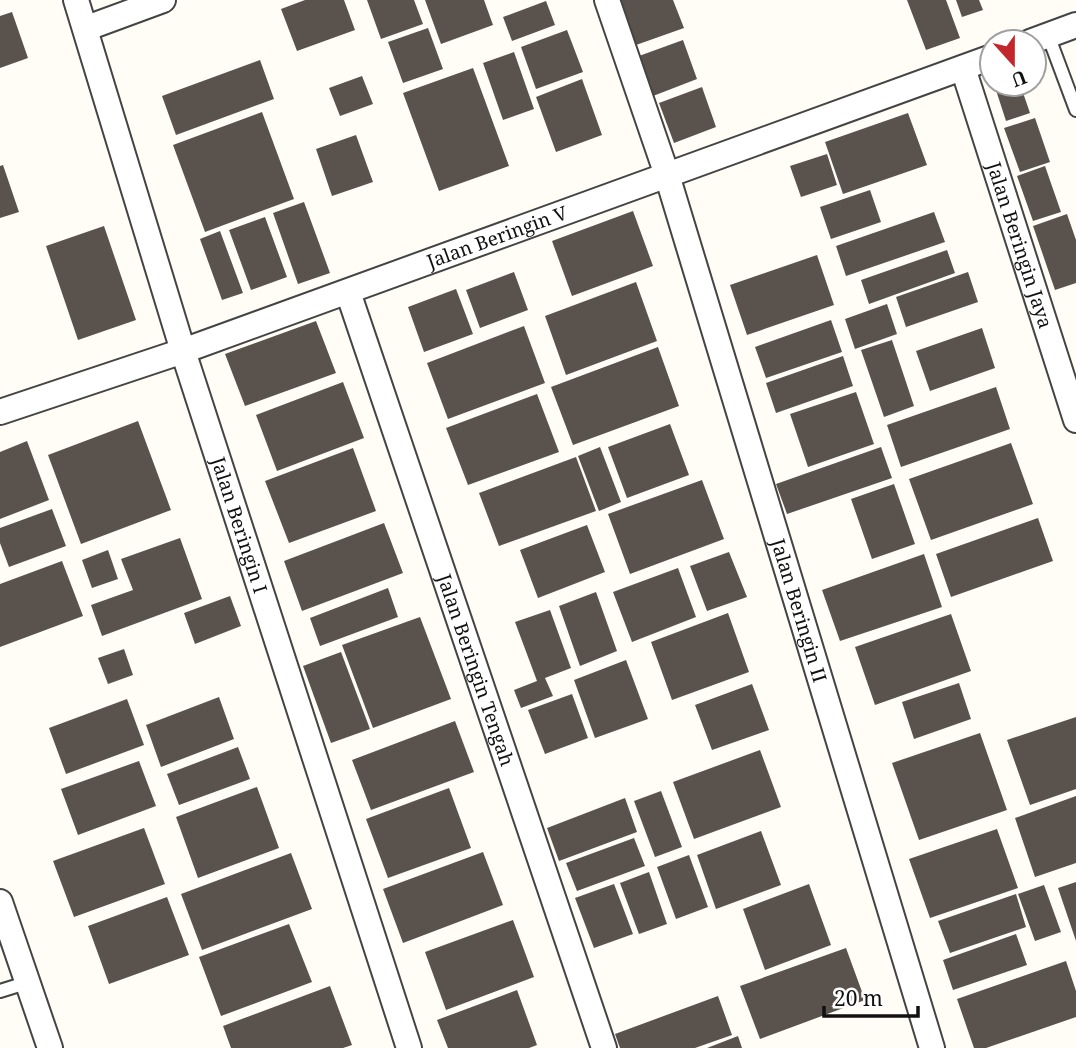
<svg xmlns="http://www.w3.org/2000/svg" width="1076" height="1048" font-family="'Noto Serif',serif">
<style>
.building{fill:#5a524d}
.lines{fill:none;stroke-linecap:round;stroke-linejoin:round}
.service-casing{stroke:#444;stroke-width:16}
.minor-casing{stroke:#444;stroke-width:28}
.service{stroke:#fff;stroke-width:12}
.minor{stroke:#fff;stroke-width:24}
.labels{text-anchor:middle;stroke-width:7;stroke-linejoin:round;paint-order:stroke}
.street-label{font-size:19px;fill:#111;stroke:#fff}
</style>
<rect width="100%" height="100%" fill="#fffdf5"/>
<path class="building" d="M305 0H344L355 30 297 51 281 9Z
M367 0H414L423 24 381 39Z
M425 0H484L493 25 441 44Z
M620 0H673L684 28 636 45Z
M907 0H946L960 38 926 50Z
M956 0H979L983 10 962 17Z
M546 1 555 25 512 41 503 17Z
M12 12 28 58 0 68V16Z
M428 28 443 69 403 83 388 42Z
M567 30 583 72 536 89 521 47Z
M683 40 697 79 653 96 639 56Z
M514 52 534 109 503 120 483 63Z
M260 60 274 99 176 135 162 96Z
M473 68 509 166 439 191 403 93Z
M362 76 373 104 340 116 329 88Z
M582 79 602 135 556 152 536 97Z
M994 84H1020L1030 113 1006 121Z
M702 87 716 127 674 143 659 103Z
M262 112 294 199 205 232 173 145Z
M908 113 927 165 843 194 825 142Z
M1035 118 1050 162 1020 172 1004 128Z
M356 135 373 182 332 196 316 149Z
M827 154 837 185 801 197 790 166Z
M3 165 19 212 0 218V166Z
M1045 166 1061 212 1033 221 1017 176Z
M870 190 881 222 831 239 820 207Z
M304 202 330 273 298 284 273 213Z
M633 211 653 266 572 296 552 241Z
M934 212 945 242 846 276 836 246Z
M1067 214 1076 240V283L1055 290 1033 226Z
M265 217 287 277 251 290 229 230Z
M104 226 136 320 78 340 46 246Z
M220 231 243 293 222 300 200 239Z
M947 250 955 273 869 304 861 280Z
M817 255 834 305 747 335 730 285Z
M514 272 528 310 480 328 466 290Z
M968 272 978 302 906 327 896 297Z
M636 282 657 341 566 375 545 316Z
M456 289 473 334 424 352 408 307Z
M887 304 897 334 855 349 845 319Z
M831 320 842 352 766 378 755 347Z
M316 321 336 373 245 406 225 354Z
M524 326 545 383 448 419 427 363Z
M982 328 995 368 930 391 916 351Z
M892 340 914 406 884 417 861 350Z
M658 347 679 406 573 445 551 387Z
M843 356 853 386 776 413 766 383Z
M343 382 364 438 277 471 256 415Z
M996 387 1010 429 901 467 887 425Z
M856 392 874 444 808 467 790 414Z
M537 394 559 452 468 485 446 428Z
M138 421 171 510 81 544 48 455Z
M670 424 689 475 627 498 608 447Z
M27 441 49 500 0 519V452Z
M1011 443 1033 504 931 540 909 479Z
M600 447 621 502 599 511 578 456Z
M881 447 892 478 787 514 776 484Z
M353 448 376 511 289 543 265 481Z
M576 457 596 511 499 546 479 493Z
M702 480 724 539 630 574 608 514Z
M894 484 915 544 872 559 851 499Z
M52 509 66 546 9 567 0 543V528Z
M1038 518 1053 561 951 597 936 554Z
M384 523 403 573 302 611 284 561Z
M587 525 605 572 538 598 520 550Z
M180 538 202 599 102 636 91 605 133 590 121 559Z
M108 550 118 579 92 588 82 560Z
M729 552 747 597 707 611 690 566Z
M924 554 942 607 840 641 822 590Z
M62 561 83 616 0 647V584Z
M678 568 696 617 632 642 613 592Z
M388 588 398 617 320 646 310 618Z
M596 592 617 651 580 666 559 606Z
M230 596 241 626 195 644 184 613Z
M550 610 571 668 545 678 553 696 521 708 514 690 537 681 515 622Z
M728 613 749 672 672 700 651 642Z
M951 614 971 671 875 705 855 647Z
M420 617 451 699 373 728 342 645Z
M124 649 133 675 108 684 98 658Z
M341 652 370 729 331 743 303 666Z
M626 660 648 719 595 738 574 680Z
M959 683 971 719 914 739 902 702Z
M752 684 769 730 712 750 695 705Z
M572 694 588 738 545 754 528 710Z
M219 697 234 739 161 767 146 725Z
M127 699 144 745 66 774 49 728Z
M1076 717V789L1030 805 1007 740Z
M455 721 474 772 371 810 352 760Z
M980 733 1007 810 919 840 892 763Z
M238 747 250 779 179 805 167 774Z
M760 750 781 807 694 839 673 782Z
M139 761 156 806 78 835 61 789Z
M257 787 279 848 198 878 176 817Z
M449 788 471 848 388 878 366 819Z
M661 791 682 847 655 857 634 801Z
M1076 796V863L1035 877 1015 818Z
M625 798 637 832 559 861 547 828Z
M144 828 165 884 74 917 53 861Z
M997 829 1018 888 930 918 909 859Z
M761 831 781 885 716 909 697 855Z
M634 838 645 866 577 891 566 863Z
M483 852 503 905 403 943 383 889Z
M291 853 312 909 202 950 181 894Z
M689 855 708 907 676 919 657 867Z
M649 872 667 924 639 934 620 883Z
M1076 882V941L1058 888Z
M614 884 633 934 594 948 575 898Z
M809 884 831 945 765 970 743 909Z
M1044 885 1061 932 1035 941 1018 894Z
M1016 894 1026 927 950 953 938 921Z
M167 897 189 955 109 984 88 926Z
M513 920 534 977 446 1010 425 952Z
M289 924 312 982 221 1016 199 957Z
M1016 934 1027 965 953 990 943 960Z
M846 948 865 1000 760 1039 740 986Z
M1066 961 1076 991V1017L986 1048H974L957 999Z
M330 986 352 1045 343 1048H231L223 1026Z
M517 990 537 1045 529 1048H448L437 1020Z
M718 996 732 1035 695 1048H620L615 1034Z
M738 1036 742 1048H707Z"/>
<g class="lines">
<g class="service-casing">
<path id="service" d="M1048 35 1076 110
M0 991 29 982"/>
</g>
<g class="minor-casing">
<g id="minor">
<path id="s1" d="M76 0 183 351 409 1048"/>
<path id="s2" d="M607 0 667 175 932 1048"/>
<path d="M87 28 163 0"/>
<path d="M1030 42 1076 25"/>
<path id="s3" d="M963 68 1076 420"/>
<path id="s4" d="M348 292 604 1048"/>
<path id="s5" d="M0 412 183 351 992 57"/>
<path d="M0 902 50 1048"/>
</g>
</g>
<use href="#service" class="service"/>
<use href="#minor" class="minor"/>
</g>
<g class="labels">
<g class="street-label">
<text dy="7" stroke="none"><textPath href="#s5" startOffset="527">Jalan Beringin V</textPath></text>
<text dy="7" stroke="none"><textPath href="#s3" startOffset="186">Jalan Beringin Jaya</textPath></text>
<text dy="7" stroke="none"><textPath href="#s1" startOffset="550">Jalan Beringin I</textPath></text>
<text dy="7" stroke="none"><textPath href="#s2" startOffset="640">Jalan Beringin II</textPath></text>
<text dy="7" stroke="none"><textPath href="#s4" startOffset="399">Jalan Beringin Tengah</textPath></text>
</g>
</g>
<g transform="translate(1013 63) rotate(159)"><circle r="33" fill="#ffffff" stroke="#a0a0a0" stroke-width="2"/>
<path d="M0-5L12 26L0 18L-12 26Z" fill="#c4262e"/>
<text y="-10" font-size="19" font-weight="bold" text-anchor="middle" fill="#111111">U</text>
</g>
<path d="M824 1006v10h94v-10" fill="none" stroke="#111111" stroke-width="3.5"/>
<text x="834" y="1006" font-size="21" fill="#111111" stroke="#ffffff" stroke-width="5" paint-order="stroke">20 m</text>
</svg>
